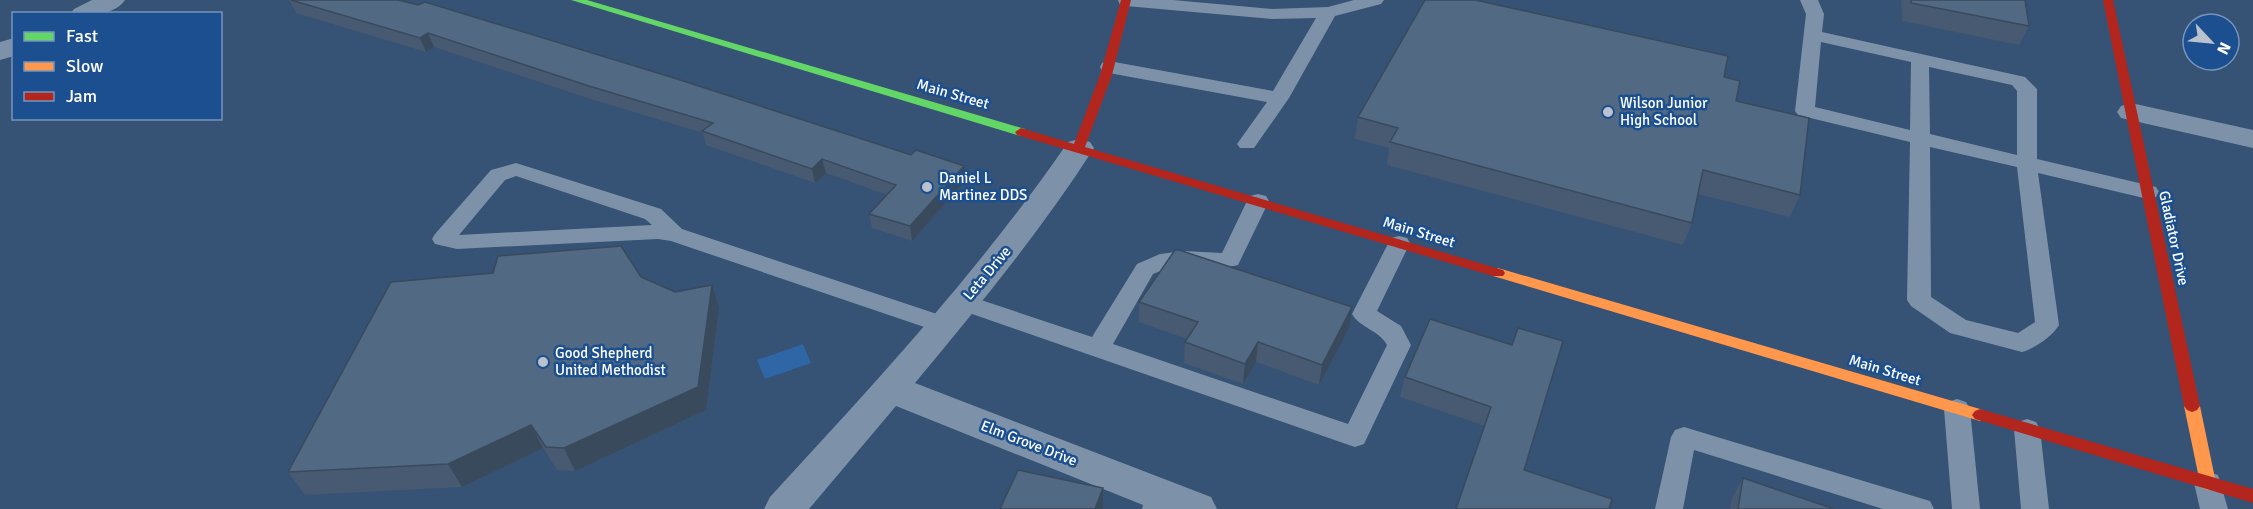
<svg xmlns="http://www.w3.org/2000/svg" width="2253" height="509" font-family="Signika,sans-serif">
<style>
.green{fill:#2f66a5}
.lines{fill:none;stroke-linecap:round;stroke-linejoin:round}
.lane{fill:#7d92a8;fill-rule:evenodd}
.street{fill:#7d92a8;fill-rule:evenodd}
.fast{fill:#63d668;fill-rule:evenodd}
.slow{fill:#ff974d;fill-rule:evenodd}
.jam{fill:#b3261e;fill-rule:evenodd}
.wall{fill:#475a72}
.shaded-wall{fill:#394a5c}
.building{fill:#526984;stroke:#394a5c;stroke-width:1.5}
.poi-dot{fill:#b9c2ce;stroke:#1b4f8f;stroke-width:2}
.labels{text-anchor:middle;stroke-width:5;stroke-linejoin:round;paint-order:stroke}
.street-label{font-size:15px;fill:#fff;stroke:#1b4f8f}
.poi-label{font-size:15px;fill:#fff;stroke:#1b4f8f;text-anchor:start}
</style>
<rect width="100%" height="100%" fill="#365274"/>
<path class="green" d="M803 344 811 363 765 379 757 360Z"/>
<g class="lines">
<path class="lane" d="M1118 0H1173L1272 9 1328 7 1354 0H1384L1381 4 1335 16 1289 98 1254 148H1240L1237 144 1267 102 1109 73 1102 71 1100 67 1102 63 1109 61 1273 91 1316 18 1272 19 1126 6 1120 5Z
M1800 0H1818L1824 14 1822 32 2025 77 2037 89V159L2156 187 2159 192 2156 197 2148 199 2038 173 2059 325C2052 337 2035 348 2022 352L1950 333 1911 306 1907 300 1910 142 1798 115 1795 111 1806 14ZM1821 42 1911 62 1910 130 1815 107ZM1929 67 2012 85 2017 91V155L1930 134ZM1930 147 2017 167 2035 322 2018 333 1966 320 1931 297Z
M516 163 661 209 682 229 952 319 956 325 952 331 944 334 936 331 671 241 658 239 457 249 435 244 432 239 435 234 491 170ZM516 176 645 219 652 225 459 235 505 180Z
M1258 194 1266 196 1269 201 1238 265C1209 273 1181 261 1153 274L1113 344 1348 424 1387 345C1379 330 1360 328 1352 314L1391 238 1399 236 1407 238 1410 243 1377 311 1401 326 1411 345 1364 444 1355 447 1346 444 955 308 951 302 955 296 963 294 1092 337 1137 264 1160 254 1184 251 1222 253 1247 201 1250 196Z
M1957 399 1966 402 1970 409 1980 509H1952L1944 409 1948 402Z
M2027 419 2036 422 2040 429 2049 509H2021L2014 429 2018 422Z
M1684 427 1920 498 1930 501 1934 509H1883L1694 450 1683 509H1655L1671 437 1675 430Z
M2208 472 2218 475 2228 509H2200L2194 483 2198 475Z"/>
<path class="street" d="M92 0H125C113 17 89 14 70 14L74 9Z
M14 38V56L0 60V42Z
M2131 103 2253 130V148L2121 118 2117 112 2121 106Z
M1079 139 1090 142 1094 148C1041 231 978 307 915 383L1211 497 1217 509H1142L1143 505 896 406 809 509H764L770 497C874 384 981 269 1068 142Z"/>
<path class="fast" d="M571 0H587L1025 129 1027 132 1021 136 1017 135Z"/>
<path class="slow" d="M1498 268 1980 409 1985 411 1988 415 1985 419 1980 421 1493 276 1491 273Z
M2192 400 2197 402 2200 406 2216 483 2214 488 2208 490 2202 488 2200 483 2184 406 2187 402Z"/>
<path class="jam" d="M1121 0H1131L1112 75 1085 147 1503 270 1505 273 1503 276H1493L1017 135 1015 132 1021 128 1074 144 1100 75Z
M2103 0H2113L2200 406 2197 410 2192 412 2187 410 2184 406Z
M1980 409 2253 489V503L1975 419 1972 415 1975 411Z"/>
</g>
<path class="wall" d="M289 0H398L911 155 964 166 965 181 912 241 872 228 869 214 887 195 826 173 815 183 706 145 703 133 594 100 434 47 426 52 296 13Z
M1901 0H2025L2029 26 2019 45 1902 21Z
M1724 77 1736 101 1800 195 1790 217 1698 194 1692 223 1683 245 1387 165 1389 148 1355 139 1358 117Z
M493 273 641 277 675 292 719 308 706 410 575 471 557 470 543 448 462 487 305 495 288 472Z
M1139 302 1349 328 1319 385 1256 362 1243 384 1184 363 1185 342 1187 339 1139 322Z
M1512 345 1524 470 1456 509 1485 426 1400 397 1405 377Z
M1743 478 1834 509H1730L1732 498Z"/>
<path class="shaded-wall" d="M428 33 434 47 426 52 420 38Z
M822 159 826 173 815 183 812 169Z
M964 166 965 181 912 241 910 226Z
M712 285 719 308 706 410 575 471 564 448Z
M1352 307 1349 328 1319 385 1322 365Z
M1258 342 1256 362 1243 384 1245 364Z
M531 425 543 448 462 487 448 464Z
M1103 488V509H1095Z"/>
<path class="building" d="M291 0H398L418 5 425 2 674 78 911 155 916 150 964 166 910 226 869 214 896 185 822 159 812 169 702 131 713 123 589 86 428 33 420 38Z
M1425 0H1475L1728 56 1724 77 1740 81 1736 101 1809 118 1800 195 1703 170 1692 223 1390 142 1398 128 1358 117Z
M1911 0H2025L2029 26 1911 3Z
M621 246 641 277 675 292 712 285 698 387 564 448 546 447 531 425 448 464 288 472 391 282 493 273 498 256Z
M1175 250H1179L1352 307 1322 365 1258 342 1245 364 1185 342 1198 322 1139 302Z
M1430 319 1512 345 1518 328 1563 341 1524 470 1612 499 1609 509H1456L1491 407 1405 377Z
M1018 470 1103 488 1095 509H1000Z
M1743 478 1834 509H1738Z"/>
<g class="poi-dot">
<circle cx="1608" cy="112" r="6"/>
<circle cx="927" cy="187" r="6"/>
<circle cx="543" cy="362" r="6"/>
</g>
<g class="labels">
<g class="street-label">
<text transform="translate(953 94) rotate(16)" y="5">Main Street</text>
<text transform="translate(1419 232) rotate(17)" y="5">Main Street</text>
<text transform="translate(2174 238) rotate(78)" y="5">Gladiator Drive</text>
<text transform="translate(987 273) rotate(-50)" y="5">Leta Drive</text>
<text transform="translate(1885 370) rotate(17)" y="5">Main Street</text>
<text transform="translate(1029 443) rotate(21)" y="5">Elm Grove Drive</text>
</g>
<g class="poi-label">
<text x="1620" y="108">Wilson Junior<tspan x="1620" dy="17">High School</tspan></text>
<text x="939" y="183">Daniel L<tspan x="939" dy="17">Martinez DDS</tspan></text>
<text x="555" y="358">Good Shepherd<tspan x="555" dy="17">United Methodist</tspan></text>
</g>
</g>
<rect x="12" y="12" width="210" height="108" fill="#1b4f8f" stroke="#7695bc" stroke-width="1.5"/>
<rect x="24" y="32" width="30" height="9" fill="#63d668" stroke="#7695bc" stroke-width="1.5"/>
<text x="66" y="42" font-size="18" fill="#ffffff">Fast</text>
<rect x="24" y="62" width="30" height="9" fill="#ff974d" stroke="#7695bc" stroke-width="1.5"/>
<text x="66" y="72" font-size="18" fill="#ffffff">Slow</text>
<rect x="24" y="92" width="30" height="9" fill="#b3261e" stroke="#7695bc" stroke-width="1.5"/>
<text x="66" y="102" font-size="18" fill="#ffffff">Jam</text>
<g transform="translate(2211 42) rotate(116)"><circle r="28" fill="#1b4f8f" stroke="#7695bc" stroke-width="1.5"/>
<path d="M0-4.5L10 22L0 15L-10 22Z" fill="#b9c2ce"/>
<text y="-9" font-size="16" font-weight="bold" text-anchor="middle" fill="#ffffff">N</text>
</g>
</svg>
